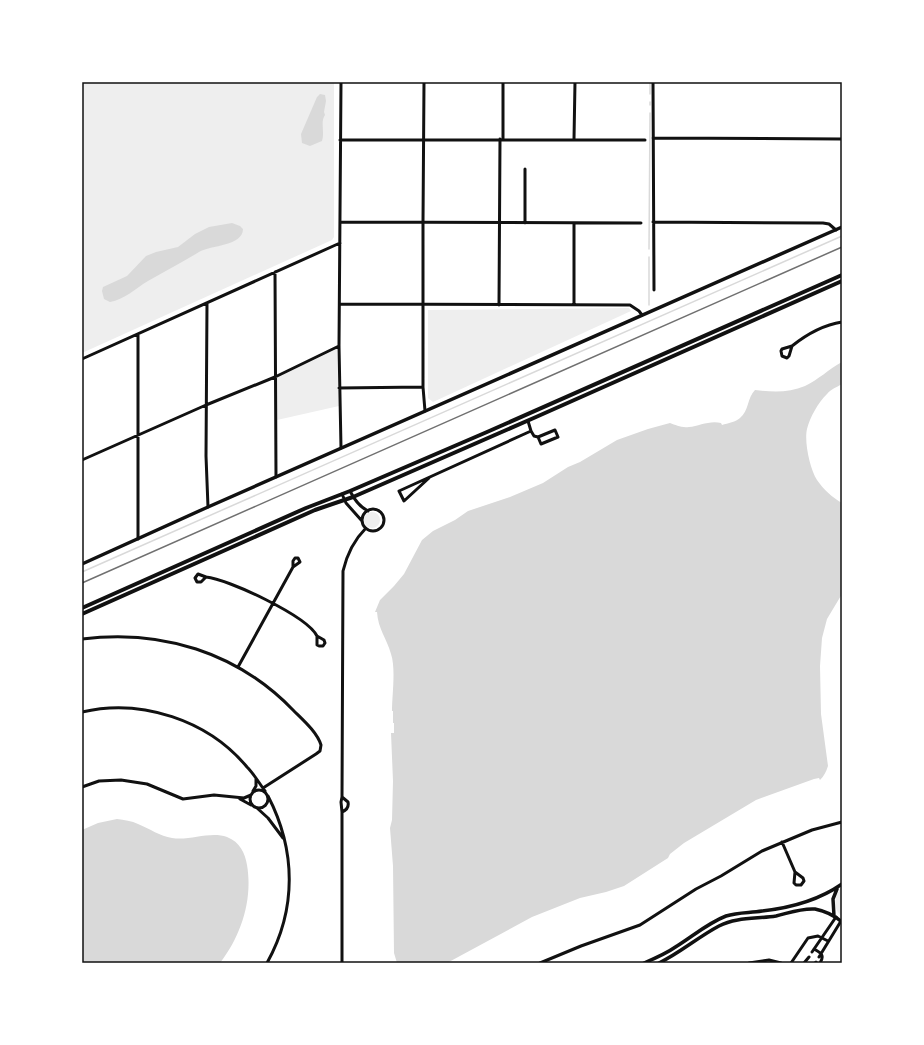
<svg xmlns="http://www.w3.org/2000/svg" width="924" height="1045" font-family="Manrope,sans-serif">
<style>
.green{fill:#eee}
.water{fill:#d9d9d9}
.lines{fill:none;stroke-linecap:round;stroke-linejoin:round}
.stream{stroke:#d9d9d9;stroke-width:1.5}
.minor{stroke:#111;stroke-width:3}
.tertiary{stroke:#111;stroke-width:3.5}
.secondary{stroke:#111;stroke-width:4}
.rail{stroke:#707070;stroke-width:1.5}
.neatline{fill:none;stroke:#111;stroke-width:1.5}
</style>
<rect width="100%" height="100%" fill="#fff"/>
<path class="green" d="M82 82H334V237L332 240 82 353Z
M629 308 631 311 433 402 428 398V310Z
M337 349 339 406 277 420 276 378Z
M364 520a8 8 0 1 1 16 0a8 8 0 1 1-16 0Z
M842 887V916C832 909 834 895 842 887Z"/>
<path class="water" d="M320 94 325 95 326 101 324 112 325 115C320 122 325 132 322 141L310 146 302 143 301 134 317 97Z
M232 223 240 226 243 229C243 246 211 245 199 252 183 262 165 271 148 281 136 288 124 300 110 302L104 299 102 291 103 287 127 276 146 256 156 252 178 247 195 234 209 227Z
M842 362V384C837 387 831 389 827 394 818 403 810 417 807 429 804 442 810 469 817 480 823 489 833 498 842 503V594L827 619 822 638 820 666 821 714 828 766C826 772 824 776 820 780L819 778 814 779 756 800 684 843 670 854 668 858 624 886 606 892 580 898 532 917 447 963H397L394 953 393 866 390 828 392 820 393 781 391 733H394V723H393V711H392C392 695 396 669 391 654 387 639 378 629 377 612H375L380 600 394 586 404 574 422 540 433 531 455 520 468 511 510 497 543 483 568 467 580 462 617 440 648 429 670 423C676 425 681 428 689 427 699 426 710 420 721 423L722 425C728 423 736 422 740 418 749 411 747 398 755 390 772 392 789 393 805 386 818 380 829 369 842 362Z
M117 819C124 820 132 821 138 824 150 829 160 836 172 838 190 841 210 831 227 837 240 842 245 853 247 865 253 900 241 936 220 963H82V830L98 823Z"/>
<g class="lines">
<path class="stream" d="M650 94V82
M650 102V105
M649 249 650 113
M649 305V257
M82 572 842 236"/>
<path class="minor" d="M341 82 339 346 341 448
M424 82 423 222V387L425 411
M503 82V139
M653 82 654 290
M653 138 842 139
M574 139 575 82
M340 140H645
M340 222 641 223
M653 222 823 223 829 224 836 230
M525 223V169
M275 272 276 477
M207 303 206 456 208 507
M340 304 630 305 639 311 642 315
M499 305 500 139
M574 305V224
M138 334V539
M792 346C807 334 823 325 842 322
M792 346 789 356 787 358 782 356 781 351 782 349Z
M82 359 340 243
M339 388 423 387
M528 421 531 431
M82 460 206 405 275 377 339 346
M429 478 404 501 399 491 531 431 534 436 538 437 541 444 558 437 555 430 538 437
M350 491C354 499 360 507 368 511
M342 494 346 503 362 521
M362 520a11 11 0 1 1 22 0a11 11 0 1 1-22 0Z
M295 558H298L300 562 293 567V561Z
M198 574 206 577 201 582H197L195 578Z
M206 577C228 579 307 616 317 636
M317 636 324 640 325 643 323 646H319L317 645Z
M82 639C161 629 237 652 293 710 303 720 317 732 321 745L320 751 316 754 263 788
M238 667 293 567
M82 712C141 698 208 720 247 767 254 774 259 783 265 791
M82 787 99 781 121 780 147 784 183 799 214 795 244 798 251 795
M250 799a9 9 0 1 1 18 0a9 9 0 1 1-18 0Z
M253 791 256 786V779
M342 797 343 571C347 554 354 540 366 528
M240 799 251 805
M257 808 268 818 283 838
M782 842 795 872
M795 872 803 878 804 881 801 885H796L794 883Z
M814 949C821 953 825 955 820 963
M812 952 836 917
M819 957 841 921
M267 963C297 909 296 850 268 796
M342 963V812L341 802 342 797 348 802C349 807 347 810 342 812
M540 963 581 946 640 925 696 889 721 876 762 851 812 830 842 822
M749 963 769 960 781 963
M791 963 808 938 818 936 828 941
M804 963 809 957
M815 963 816 962"/>
<path class="tertiary" d="M82 564 208 507 842 227
M834 916 833 899 837 889
M644 963C656 958 667 953 677 946 693 936 708 923 726 916 738 912 750 913 762 911 790 908 819 900 842 884
M659 963C680 953 698 937 719 926 736 917 757 919 776 916 789 913 801 908 815 909 825 911 834 915 842 922"/>
<path class="secondary" d="M82 608 306 508 350 491 487 432 842 275
M82 614 315 510 353 497 536 417 842 281"/>
<path class="rail" d="M82 583 842 247"/>
</g>
<rect width="924" height="1045" fill="none" stroke="#ffffff" stroke-width="166"/>
<rect x="83" y="83" width="758" height="879" class="neatline"/>
</svg>
